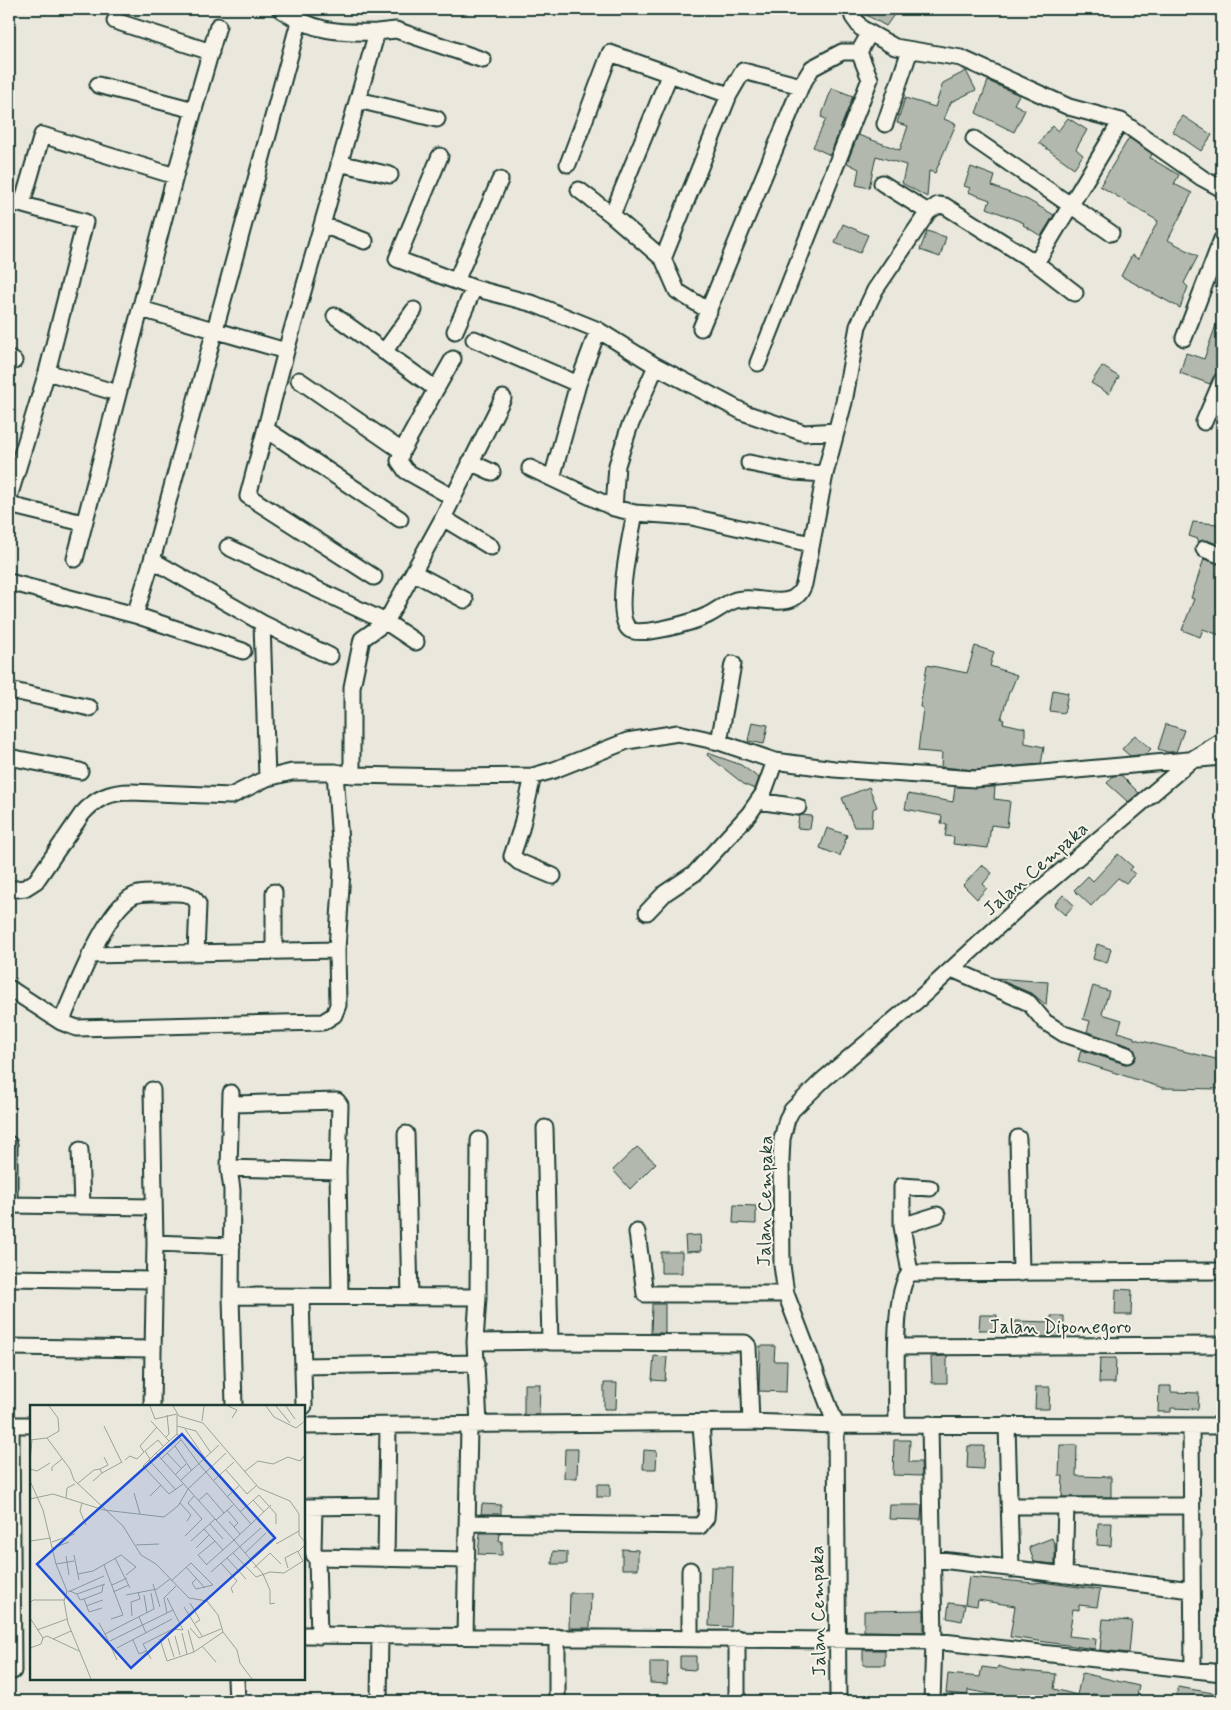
<svg xmlns="http://www.w3.org/2000/svg" width="1231" height="1710" font-family="Mynerve,sans-serif">
<style>
.building{fill:#b2b8ae;stroke:#1f3d34}
.lines{fill:none;stroke-linecap:round;stroke-linejoin:round}
.street-casing{stroke:#1f3d34;stroke-width:19}
.street{stroke:#f7f3e8;stroke-width:15}
.labels{text-anchor:middle;stroke-width:4;stroke-linejoin:round;paint-order:stroke}
.street-label{font-size:19px;fill:#1f3d34;stroke:#f7f3e8}
.inset-road{fill:none;stroke:#99a499;stroke-width:1}
.view{fill:#1d4ed8;fill-opacity:0.15;stroke:#1d4ed8;stroke-width:2.5}
.inset-edge{fill:none;stroke:#1f3d34;stroke-width:2.5}
</style>
<rect width="100%" height="100%" fill="#eae8dd"/>
<filter id="ink" filterUnits="userSpaceOnUse"><feTurbulence type="fractalNoise" baseFrequency=".02" numOctaves="2"/><feDisplacementMap in="SourceGraphic" scale="10" xChannelSelector="R" yChannelSelector="G"/><feConvolveMatrix kernelMatrix="1 2 1 2 8 2 1 2 1" color-interpolation-filters="sRGB"/></filter>
<g filter="url(#ink)">
<path class="building" d="M861 9H898L886 26 861 12Z
M966 71 976 90 951 102 944 119 956 124 935 173 929 171 927 197 902 183 906 165 876 156 869 188 856 185 859 169 847 163 858 135 900 150 908 126 897 123 905 98 935 107 943 83Z
M988 81 1019 95 1014 104 1025 110 1014 132 976 113Z
M832 88 853 96 830 155 813 147 826 119 821 117Z
M1183 116 1212 135 1201 151 1172 131Z
M1068 118 1087 130 1076 149 1083 155 1074 168 1039 143 1052 126 1058 131Z
M1129 138 1152 154 1150 158 1179 175 1174 184 1192 193 1168 240 1198 256 1184 283 1188 287 1180 308 1121 276 1132 255 1138 259 1158 221 1100 186Z
M971 167 995 176 992 186 1028 200 1054 215 1041 236 1023 225 1024 223 987 208 990 200 968 192 970 188 964 186Z
M843 224 868 235 860 253 835 243Z
M927 231 946 237 940 257 920 250Z
M1221 311 1222 363 1219 371 1214 376 1210 384 1180 373 1186 353 1204 359Z
M1102 366 1119 377 1109 394 1091 383Z
M1221 515 1222 546 1207 540 1197 543 1198 539 1189 536 1193 522 1218 524Z
M1204 559 1222 565V636L1203 629 1200 637 1182 630 1194 599 1191 598Z
M975 646 994 652 990 666 1017 675 1010 692H1009L1001 719 1004 720 1003 723 1025 728V743L1044 747 1041 764 975 770 941 767 942 753 918 751 923 708 920 707 927 665 967 673Z
M1053 690 1068 693 1064 713 1050 711Z
M752 722 768 725 764 744 748 741Z
M1166 724 1184 730 1176 752H1167L1158 749Z
M1135 735 1151 749 1146 754 1130 756 1122 749Z
M708 753 741 765 759 778 755 789 745 785 707 755Z
M1121 775 1139 793 1128 802 1107 783 1113 776Z
M869 787 877 807 873 809 872 827H854L842 798Z
M955 787H995L994 799 1010 801 1007 827 991 825 988 848 953 844 954 837 945 836 947 824 941 823 942 816 905 809 908 794 953 802Z
M802 815 812 816 810 829 797 828 799 816Z
M827 828 847 835 840 856 820 848Z
M1118 854 1133 867 1130 870 1135 874 1126 883 1118 878 1091 906 1074 890 1088 876 1093 881Z
M982 865 992 873 983 884 987 888 977 899 963 885Z
M1063 895 1074 905 1065 915 1054 905Z
M1097 944 1111 949 1107 963 1093 959Z
M995 978 1048 982 1046 1005 1033 994Z
M1093 986 1109 991 1102 1014 1122 1020 1118 1032 1134 1037V1039L1220 1060 1222 1062V1089L1163 1088 1078 1061 1081 1050 1125 1064 1133 1062 1136 1057 1134 1049 1130 1046 1087 1032 1090 1021 1083 1019Z
M637 1147 656 1163 630 1189 613 1170Z
M734 1205 756 1206V1224L733 1223Z
M700 1235 701 1251 686 1252 685 1236Z
M661 1252H682V1273H661Z
M1116 1289 1132 1290 1131 1315H1115Z
M652 1304H665V1333H651Z
M980 1315H997L996 1330H979Z
M1051 1316H1064V1337H1015L1016 1321 1051 1322Z
M760 1346H775L774 1361H787L786 1392 759 1391Z
M654 1356 667 1357 665 1381 652 1380Z
M947 1356V1383H932L931 1357Z
M1100 1358H1116L1115 1383H1099Z
M604 1383H617L616 1409H604Z
M524 1384H540L539 1415H524Z
M1159 1386H1171V1392L1199 1393 1198 1409 1171 1408V1412H1158Z
M1036 1387H1050L1049 1409H1035Z
M894 1440H910L909 1462H921L922 1476 893 1475Z
M1060 1445H1077L1076 1476 1111 1477V1497H1062L1063 1476H1059Z
M968 1446H984L983 1469 967 1468Z
M565 1449H578L577 1478H564Z
M644 1450 657 1451 656 1469H643Z
M597 1484H610V1497H597Z
M482 1504 501 1505V1514H481Z
M890 1505H922L921 1520 889 1519Z
M1098 1523H1112L1111 1546 1097 1545Z
M480 1533H500L499 1541H502V1555L478 1554Z
M1052 1538 1055 1547V1564L1034 1562 1029 1547Z
M622 1549 638 1550V1569H622Z
M553 1551 567 1552V1564H552Z
M711 1567H733L731 1627 709 1626Z
M969 1577 1034 1583 1042 1582 1100 1590 1097 1607 1079 1605V1610L1073 1609 1069 1636 1096 1639 1095 1649 1010 1637 1015 1606 978 1600 977 1606 965 1604Z
M570 1593H591L590 1628H569Z
M949 1603 965 1605 962 1621 947 1618Z
M924 1610V1632L864 1631V1611Z
M1103 1619 1132 1621 1129 1653 1100 1650Z
M863 1650H885V1665H863Z
M680 1656H696V1670L680 1669Z
M650 1662H668L667 1684 650 1683Z
M998 1666 1011 1670 1056 1674 1054 1689 1077 1695 1082 1673 1139 1686 1136 1701 1092 1694 1091 1700 1082 1698V1701H1054L1006 1697 968 1690V1695L946 1693 948 1674 980 1677 982 1667 997 1669Z
M1178 1687 1219 1694 1218 1701H1176Z"/>
<g class="lines">
<g class="street-casing">
<path id="street" d="M280 9C313 32 338 33 377 32
M851 9 853 17 861 28 895 47 961 58 1069 107 1121 121 1202 178 1222 189
M115 21 211 52
M98 85 194 110
M358 100 437 119
M885 124 910 50
M974 139 1111 233
M440 156 397 259 474 288 534 304 598 330 656 366 745 413 804 433 836 431
M339 163 390 175
M568 164 610 53 729 95
M882 183 928 212
M579 190 612 215 663 259
M9 201 85 222 47 372 9 497
M22 204 42 135 175 176
M612 215 669 76
M323 225 365 241
M1036 263 1121 121
M456 281 500 180
M141 309 286 351
M709 311 677 291 663 259 729 95 743 71 801 86
M335 316 436 389 402 451 399 461 406 471 452 497
M701 328 801 86 812 68 842 52H859
M455 331 474 288
M1184 338 1222 239
M474 339 578 384
M384 352 414 310
M9 359 14 361
M758 363 870 79 859 52 869 34
M47 372 117 393
M299 380 402 451
M436 389 453 359
M1204 422 1222 380
M267 430 400 519
M470 462 492 472
M749 463 794 472 825 474
M530 468 614 508 635 513 692 517 811 544
M552 478 578 384 598 330
M9 505 83 523
M614 508 617 465 629 428 656 366
M635 513C631 534 613 615 629 629 639 638 693 622 706 616 715 612 723 605 733 601 756 592 794 616 804 584L825 474 844 402 858 326 875 290 928 212 938 205 945 206 1036 263 1075 293
M443 518 491 547
M228 547 386 622 416 642
M1204 549 1222 556
M75 559 175 176 218 26
M152 560 262 623 267 778
M414 573 465 600
M374 577 248 496 286 351 377 32 396 30 483 60
M9 582 135 615 243 651
M135 615 152 560 299 22
M262 623 330 656
M9 690 90 708
M719 742 733 664
M9 757 80 771
M352 775V687L362 639 386 622 443 518 503 398
M533 776 521 829 512 856 519 862 553 876
M758 801 798 807
M9 890 25 888 36 881 82 814C96 798 110 792 131 792L231 796 267 778 292 772H335L352 775 451 777 533 776 554 770 627 741 678 733 719 742 775 761 834 769 975 779 1222 757
M274 892V951
M647 912 665 893 695 873 749 814 763 794 775 761
M196 953 198 904C191 891 180 893 168 893 158 894 142 891 133 896 104 911 75 992 61 1022L77 1028 323 1022 334 1015 338 1005 337 950 342 871 335 772
M90 955 337 950
M952 969 1029 1003 1045 1022 1064 1034 1127 1055
M9 988 61 1022
M152 1090 155 1243 152 1406
M231 1093 229 1168 232 1190 231 1296 234 1406
M232 1104 337 1101 340 1105 338 1171 340 1296
M545 1128 550 1342 745 1343 748 1346 751 1422
M406 1134 410 1297
M1018 1138 1021 1273
M9 1144V1205
M80 1150 82 1206
M229 1168 338 1171
M9 1205 153 1207
M902 1226V1186L930 1188
M637 1232 645 1294H786
M155 1243 232 1246
M910 1273 902 1226 937 1215
M9 1278 152 1280
M231 1296 478 1297
M301 1296 304 1406
M475 1342 549 1341
M9 1347 152 1349
M897 1347 1222 1345
M303 1366 477 1363
M897 1424C897 1395 891 1291 910 1273L1222 1271
M930 1424 934 1641 932 1701
M9 1425H31
M11 1425 13 1671
M479 1425 475 1342 478 1297 479 1140
M1007 1425 1011 1569
M304 1426 751 1422 836 1425 1222 1426
M1191 1427 1193 1669
M1009 1506H1191
M305 1507 386 1506
M314 1507 313 1550 314 1555 317 1557 467 1560
M467 1523 700 1526 706 1518 707 1505 701 1424
M317 1557 319 1636
M386 1559 388 1426
M933 1559 1192 1590
M690 1570V1638
M1064 1575 1066 1506
M304 1635 934 1641 1222 1673
M465 1636 469 1426
M737 1638V1701
M236 1679 237 1701
M379 1701 380 1635
M557 1701V1637
M838 1701 836 1425 786 1294 782 1265 781 1160 782 1139 787 1119 792 1110 824 1079 919 999 1017 909 1194 758 1222 741"/>
</g>
<use href="#street" class="street"/>
</g>
</g>
<g class="labels">
<g class="street-label">
<text transform="translate(1035 868) rotate(-41)" y="7">Jalan Cempaka</text>
<text transform="translate(764 1201) rotate(-89)" y="7">Jalan Cempaka</text>
<text x="1060" y="1333">Jalan Diponegoro</text>
<text transform="translate(817 1611) rotate(-91)" y="7">Jalan Cempaka</text>
</g>
</g>
<g transform="translate(30 1405)">
<rect width="275" height="275" fill="#eae8dd"/>
<path class="inset-road" d="M120 1 125 14 147 9M143 1 149 11 173 18 229 83 260 96 269 109V130L275 137M198 1 207 5 202 13M236 1 244 12 266 23 275 16M246 1 260 18M256 1 265 14M147 10V29L126 48 204 135 241 100M121 16 139 36M172 16 174 1M74 21 92 58M147 21 166 26 181 48M155 24 175 53M147 29 169 59 221 119M136 32 139 29 137 10M17 33 29 26 28 13 19 1M0 35 17 33 40 64 44 75 93 121 111 150 126 159 159 193 177 196 188 210 193 227 207 245 210 258 222 274M145 41 162 66M126 48 113 61 139 89 153 79M137 48 151 63M120 54 115 46 128 35 133 41M131 54 151 35M95 55 100 51 107 54 114 47 110 41 127 22M119 55 146 85M0 56 2 35M0 64 7 66 20 58M70 64 78 60 74 52M196 65 217 89 227 80M22 66V62L32 54M214 67 228 56 243 59 258 52 270 56 275 50M72 68 92 57M145 70 156 59M190 70 227 113M0 76 13 105 26 159 37 186 34 196 38 218 61 274M150 76 189 40M183 76 204 57M47 79 64 65 70 64 72 68 63 76M104 88 110 109M120 91 131 80M197 92 210 80M36 93 37 83 45 79M0 94 23 89 74 105 134 112 148 101 158 84 196 48M223 95 234 107M168 96 177 88 194 108M52 98 50 106 56 120M150 98 161 110 157 116M197 105 208 118 204 122M210 107 229 90 246 109V119M186 115 203 100M199 116 210 129M180 119 193 134M174 124 193 145M155 131 172 114 158 98 164 91M0 136 21 133M161 136 185 114M22 137 45 129M246 139 269 126M106 140 129 139M23 143 39 137M166 143 179 130M203 148 226 172 240 167 254 168 273 156 268 147 275 140M215 148 236 128M44 150 49 175M36 151 39 170M85 153 100 183M197 153 216 174M220 154 241 135M191 158 207 176 201 183 203 188M26 159 44 156M74 160 93 210 81 214M176 160 204 135 233 169 240 185V199L245 198M177 160 168 150 185 136M156 162 175 183M224 163 240 148 251 159M258 163 255 153 268 146M181 167 231 123M48 169 63 166 91 150 106 162 96 170M141 176 161 158 183 180 166 184 162 178 166 174M123 179 130 202M82 180 97 173M40 186 47 189 75 179M38 187 74 171M83 187 99 180M47 189 50 195 54 194 72 187 73 180M96 190 127 184 140 174M114 190 117 208M54 194 59 207 72 203M0 198 3 195H34M160 198 170 215 165 218M56 201 73 195M154 202 172 231M137 208 134 193 146 181M102 211 101 197 110 194 108 187M109 212 116 228M0 213 13 233 17 231 49 246M69 218 75 229 124 204 121 188M160 223 169 233 191 224M7 225 37 214M158 225 164 247M152 228 157 249M75 229 87 255M145 231 150 250M138 233 144 252M23 234 41 226M130 234 137 256 164 247 193 227M103 235 109 249 116 246M80 236 143 205M172 241 186 257M0 243 11 239 13 233M87 243 142 214M121 254 113 239 143 224 153 225 137 193"/>
<path class="view" d="M152 29 245 133 101 263 7 159Z"/>
<rect width="275" height="275" class="inset-edge"/>
</g>
<rect width="1231" height="1710" fill="none" stroke="#f7f3e8" stroke-width="30"/>
<rect x="15" y="15" width="1201" height="1680" fill="none" stroke="#1f3d34" stroke-width="2" filter="url(#ink)"/>
</svg>
